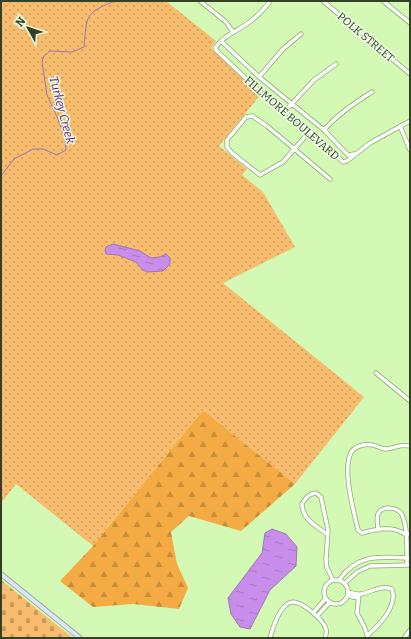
<svg xmlns="http://www.w3.org/2000/svg" width="411" height="639" font-family="Bitter,serif">
<style>
.grass{fill:url(#grass-dots)}
.forest{fill:url(#forest-firs)}
.cemetery{fill:url(#cemetery-stones)}
.water{fill:url(#water-ripples);stroke:#9c77b1}
.lines{fill:none;stroke-linecap:round;stroke-linejoin:round}
.stream{stroke:#9c77b1;stroke-width:1}
.minor-casing{stroke:#89ad6c;stroke-width:5}
.major-casing{stroke:#91a2a5;stroke-width:5.5}
.minor{stroke:#fff;stroke-width:3.5}
.major{stroke:#dce6f2;stroke-width:4}
.labels{text-anchor:middle;stroke-width:3;stroke-linejoin:round;paint-order:stroke}
.street-label{font-size:11px;fill:#324126;stroke:#eefee3}
.water-label{font-size:12px;font-style:italic;fill:#601283;stroke:#eefee3}
</style>
<defs>
<pattern id="grass-dots" width="8" height="8" patternUnits="userSpaceOnUse"><rect width="8" height="8" fill="#f8bc6f"/><path d="M2 2h.1M6 6h.1" fill="none" stroke="#c99a5b" stroke-width="1.8" stroke-linecap="round"/></pattern>
<pattern id="forest-firs" width="22" height="20" patternUnits="userSpaceOnUse"><rect width="22" height="20" fill="#f5ab44"/><path d="M5 1l3.5 6h-7zM16 11l3.5 6h-7z" fill="#c78d39"/></pattern>
<pattern id="cemetery-stones" width="16" height="16" patternUnits="userSpaceOnUse"><rect width="16" height="16" fill="#f8bc6f"/><path d="M2 7V4a2 2 0 0 1 4 0v3zM10 15v-3a2 2 0 0 1 4 0v3z" fill="#c99a5b"/></pattern>
<pattern id="water-ripples" width="26" height="14" patternUnits="userSpaceOnUse"><rect width="26" height="14" fill="#c98eec"/><path d="M2 4q2-2 4 0t4 0M15 11q2-2 4 0t4 0" fill="none" stroke="#a476bf"/></pattern>
</defs>
<rect width="100%" height="100%" fill="#d3f9b4"/>
<path class="grass" d="M1 1H166L216 41 211 48 261 94 219 146 247 169 242 175 263 192 295 247 223 283 364 397 295 484 203 410 93 546 16 484 1 503Z"/>
<path class="forest" d="M203 410 295 484 241 531 189 516 171 532 177 564 188 588 179 609 133 604 93 607 60 581 93 546Z"/>
<path class="cemetery" d="M1 580 73 638H1Z"/>
<path class="water" d="M113 244 140 251 151 258 160 257 166 254 170 258V264L163 271 147 272 143 270 136 262 118 255 106 254 105 250 106 247Z
M272 529 286 534 297 547 296 566 270 590 250 629 240 627 231 614 228 598 262 553 265 533Z"/>
<g class="lines">
<path class="stream" d="M1 176 14 159 33 149H43L57 155 66 150 65 138 58 119 47 95 42 62 44 56 50 51 72 52 84 47C87 16 84 13 115 1"/>
<g class="minor-casing">
<path id="minor" d="M200 1 226 22 233 32
M269 1V3C262 11 256 18 248 23 237 31 223 36 215 48L216 50 258 90 310 131 343 162 347 161 370 143 410 121
M323 1 410 74
M383 1 410 23
M221 41 259 77 324 130 348 155 354 154
M259 77 283 49 301 34
M285 111 314 80 336 64
M400 126 410 150
M324 130C338 114 354 103 372 92
M310 131 283 162 260 175 232 153 227 147V140L246 117 252 116 267 126 330 179
M376 373 410 401
M410 446C399 444 396 448 386 449 378 449 375 442 363 445 359 446 354 448 352 451 341 467 354 512 358 530L362 533C376 529 394 525 406 535L410 533
M378 530C378 525 376 519 378 514 382 505 398 507 402 515 408 526 407 551 407 565
M327 534C316 526 302 519 302 504 306 497 309 494 316 493L321 497 328 530 326 560 327 568 333 580
M339 580C358 553 380 557 410 558
M324 592a12 12 0 1 1 24 0a12 12 0 1 1-24 0Z
M345 583 357 572 370 566 410 565
M348 592C353 593 357 595 361 594 372 592 381 585 392 589 398 606 380 624 368 635
M359 594 357 613 364 626 368 638
M348 596 358 598
M313 613 326 598
M317 616 330 602
M270 638C273 627 280 603 293 602 301 601 324 620 326 629 327 632 326 635 325 638
M404 638 410 630"/>
</g>
<g class="major-casing">
<path id="major" d="M1 574 80 638"/>
</g>
<use href="#minor" class="minor"/>
<use href="#major" class="major"/>
</g>
<g class="labels">
<g class="street-label">
<text transform="translate(366 37) rotate(40)" y="4">POLK STREET</text>
<text transform="translate(292 118) rotate(41)" y="4">FILLMORE BOULEVARD</text>
</g>
<g class="water-label">
<text transform="translate(62 110) rotate(75)" y="4">Turkey Creek</text>
</g>
</g>
<rect width="411" height="639" fill="none" stroke="#324126" stroke-width="4"/>
<g transform="translate(28 28) rotate(309)" stroke="#eefee3" stroke-width="3" paint-order="stroke">
<path d="M0-3L7 15L0 10L-7 15Z" fill="#324126"/>
<text y="-6" font-size="11" font-weight="bold" text-anchor="middle" fill="#324126">N</text>
</g>
</svg>
